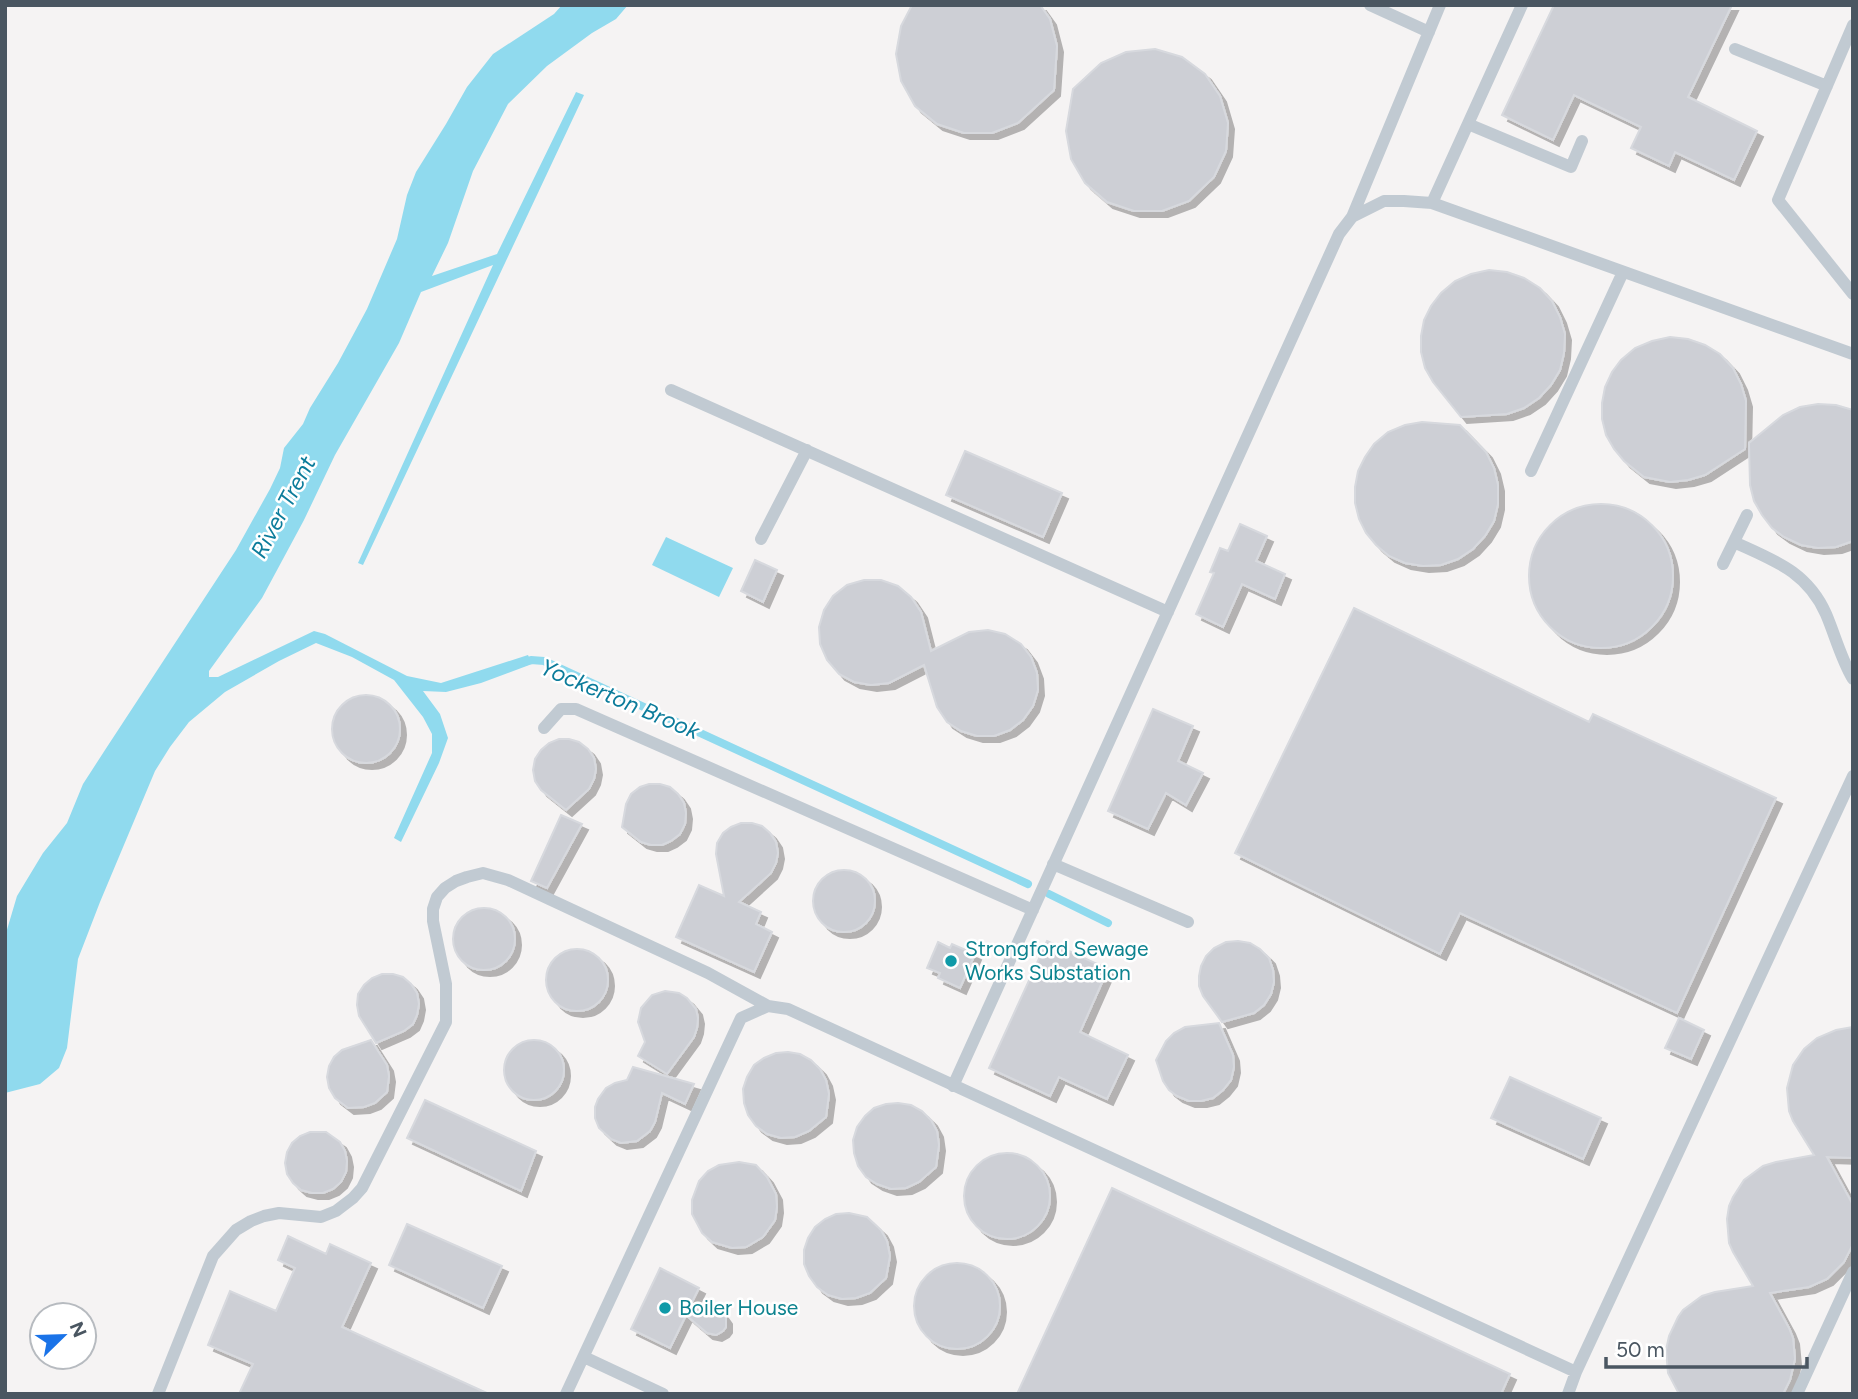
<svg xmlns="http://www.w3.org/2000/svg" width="1858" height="1399" font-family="Figtree,sans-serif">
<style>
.water{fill:#90daee}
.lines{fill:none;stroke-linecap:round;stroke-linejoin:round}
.stream{stroke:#90daee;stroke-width:8}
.building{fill:#cdcfd5;stroke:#d7d9de;stroke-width:2;filter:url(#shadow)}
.service{stroke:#c1cad2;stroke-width:12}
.culture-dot{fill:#0f9aa8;stroke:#fff;stroke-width:2.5}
.labels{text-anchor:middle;stroke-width:5;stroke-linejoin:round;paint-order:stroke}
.culture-label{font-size:21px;fill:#0d838f;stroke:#fff;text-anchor:start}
.water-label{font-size:23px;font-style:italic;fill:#0c7c9b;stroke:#fff}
</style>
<defs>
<filter id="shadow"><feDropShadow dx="6" dy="6" stdDeviation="0" flood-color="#0004"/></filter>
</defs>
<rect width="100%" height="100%" fill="#f5f3f3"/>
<path class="water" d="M562 5H628L616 19 592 33 547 66 508 104 473 171 448 243 432 276 497 254 576 92 584 95 363 565 358 563 493 265 421 292 399 343 335 455 304 520 262 598 209 671V677H218L314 631 325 634 407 676 441 683 528 655 532 664 481 683 446 692 423 691 440 714 448 738 439 763 401 842 394 838 432 753V734L423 717 394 680 352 657 316 643 279 661 225 692 189 722 170 747 155 771 100 902 78 959 67 1048 59 1068 40 1084 5 1093 6 933 17 896 43 853 67 823 83 784 105 750 236 550 270 489 280 468 284 448 303 424 310 408 338 363 367 309 397 239 407 195 416 172 446 124 467 87 493 54 554 14Z
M666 537 733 568 719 597 652 565Z"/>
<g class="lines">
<path class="stream" d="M521 663 531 660 544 661 1028 884
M1049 894 1108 923"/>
</g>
<path class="building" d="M912 5H1040L1050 19 1057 46 1054 90 1018 123 992 133H964L937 124 915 106 901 81 896 54 901 26Z
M1554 5H1732L1688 97 1757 131 1734 180 1675 152 1669 166 1631 148 1641 127 1574 95 1553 140 1502 115Z
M1155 49 1182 57 1205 74 1220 96 1228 123 1226 151 1214 177 1189 201 1162 211H1134L1107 202 1085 183 1071 159 1066 131 1073 89 1101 63 1126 52Z
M1489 270 1507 272 1524 278 1540 288 1552 301 1560 317 1565 334 1564 353 1560 370 1551 385 1539 398 1524 408 1507 414 1461 417 1433 382 1425 368 1421 352V336L1424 320 1431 306 1441 293 1455 281 1471 274Z
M1670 337 1688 339 1705 345 1720 354 1733 368 1741 384 1746 401 1745 449 1705 475 1688 480 1670 482 1644 477 1624 461 1614 449 1606 435 1602 419V403L1605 387 1612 372 1621 360 1635 348 1652 341Z
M1818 404 1836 405 1853 410V541L1836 547 1818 548 1801 545 1784 537 1772 528 1762 515 1754 501 1750 485 1749 443 1783 415 1800 407Z
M1422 422 1460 425 1486 452 1494 468 1498 485V504L1494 521 1485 536 1473 549 1458 559 1441 565 1423 566 1405 563 1389 556 1376 545 1366 533 1359 519 1355 503V487L1358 471 1365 457 1374 444 1388 432 1405 425Z
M965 451 1062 493 1043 537 946 495Z
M1529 576a72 72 0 1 1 144 0a72 72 0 1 1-144 0Z
M1240 524 1267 536 1256 561 1285 574 1275 599 1242 584 1223 627 1196 614 1214 573 1210 572 1220 548 1228 551Z
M755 560 777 570 763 602 741 591Z
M864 580H881L898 586 911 597 921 612 931 651 969 632 988 630 1005 634 1021 644 1031 657 1037 673 1038 690 1033 706 1023 720 1010 730 994 736H977L961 731 947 722 937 707 924 665 889 683 871 685 854 682 839 674 827 660 820 644 819 627 824 610 833 596 847 585Z
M1354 608 1589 722 1593 714 1776 798 1677 1013 1460 913 1440 954 1235 853Z
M332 729a34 34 0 1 1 68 0a34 34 0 1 1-68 0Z
M1153 709 1193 726 1178 761 1203 773 1186 805 1166 793 1148 829 1108 811Z
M559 739H569L579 742 588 749 594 758 596 769 594 779 589 789 566 810 541 790 535 781 533 770 535 759 541 750 549 743Z
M649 784H660L670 787 678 794 684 803 686 813 685 824 680 834 671 841 662 845H651L641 842 622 827 626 804 631 794 640 787Z
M561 815 582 824 547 888 531 881Z
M741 823H752L762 826 770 833 776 842 778 853 776 863 771 873 739 902 761 912 756 924 772 932 754 972 676 937 699 885 724 896 716 854 717 843 723 833 731 827Z
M813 901a31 31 0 1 1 62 0a31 31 0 1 1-62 0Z
M453 939a31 31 0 1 1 62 0a31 31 0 1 1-62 0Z
M1047 941 1108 969 1080 1032 1128 1055 1107 1099 1059 1077 1050 1096 989 1068Z
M1238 941 1250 943 1260 949 1269 958 1273 970 1274 982 1271 994 1264 1005 1254 1013 1222 1022 1203 996 1199 986V976L1201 966 1206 956 1214 948 1226 942Z
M938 942 950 948 952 944 975 954 960 988 938 978 940 973 927 968Z
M546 980a31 31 0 1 1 62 0a31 31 0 1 1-62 0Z
M382 974H393L403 977 411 984 417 993 419 1004 417 1015 413 1024 404 1031 376 1043 359 1016 357 1005 358 994 364 985 372 978Z
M665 991 679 993 687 998 696 1009 698 1018 697 1028 694 1037 667 1074 638 1056 645 1042 638 1022 641 1008 652 995Z
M1679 1018 1704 1030 1691 1059 1665 1048Z
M1219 1023 1233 1055 1234 1067 1231 1080 1223 1090 1213 1098 1201 1101H1189L1177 1096 1169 1090 1163 1081 1156 1060 1166 1041 1174 1033 1185 1027Z
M1853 1027V1158L1827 1157 1853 1205V1244L1844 1262 1827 1279 1809 1287 1770 1293 1789 1328 1793 1338 1795 1359 1790 1380 1783 1394H1679L1668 1373 1666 1350 1669 1336 1678 1317 1683 1310 1702 1296 1715 1292 1753 1286 1733 1252 1729 1243 1727 1219 1729 1206 1733 1197 1744 1180 1763 1166 1776 1162 1814 1155 1793 1121 1789 1111 1787 1088 1793 1065 1804 1049 1817 1038 1836 1030Z
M504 1070a30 30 0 1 1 60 0a30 30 0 1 1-60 0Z
M371 1040 387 1065 389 1076 387 1092 375 1103 364 1107 348 1108 335 1098 329 1088 327 1077 329 1066 334 1057 342 1050Z
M788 1052 800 1054 811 1060 820 1069 826 1080 829 1094 826 1117 809 1131 795 1137 781 1138 767 1134 756 1126 748 1115 744 1103 743 1089 747 1077 754 1065 764 1058 776 1053Z
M633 1067 694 1084 685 1104 662 1093 655 1122 650 1131 637 1141 621 1143 611 1139 599 1128 595 1118V1107L598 1099 606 1088 615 1083 627 1080Z
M1510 1077 1601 1118 1583 1159 1491 1118Z
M425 1100 536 1151 521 1191 407 1138Z
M898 1103 911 1105 922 1111 931 1120 937 1131 939 1145 936 1167 919 1182 906 1188 891 1189 877 1184 866 1177 858 1166 854 1153 853 1140 857 1127 865 1116 874 1108 886 1104Z
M310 1132H326L340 1142 345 1151 347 1161 346 1172 341 1182 333 1189 323 1193H312L301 1190 293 1183 287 1174 285 1163 287 1152 292 1143 300 1136Z
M964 1196a43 43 0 1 1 86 0a43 43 0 1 1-86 0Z
M739 1162 756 1165 767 1177 776 1194 777 1207 775 1220 763 1237 746 1247 732 1248 712 1242 702 1233 692 1214V1200L699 1181 708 1171 719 1165Z
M1112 1188 1510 1374 1501 1394H1017Z
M849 1213 867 1217 881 1230 887 1241 890 1256 886 1278 870 1293 856 1298 842 1299 828 1295 817 1287 809 1276 804 1264V1250L808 1238 815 1227 825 1219 836 1214Z
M407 1224 502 1266 483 1308 389 1265Z
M288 1236 326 1254 330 1244 371 1263 342 1327 489 1394H239L253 1364 208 1345 230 1291 276 1311 295 1268 278 1260Z
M914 1306a43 43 0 1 1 86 0a43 43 0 1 1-86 0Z
M660 1268 699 1288 689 1308 717 1309 721 1311 726 1318V1327L723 1331 716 1335 707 1333 686 1315 670 1348 631 1329Z"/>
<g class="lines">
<path class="service" d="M1370 5 1429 32
M1853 25 1778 200 1853 294
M1735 49 1827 86
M1468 124 1571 167 1582 141
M1432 203 1522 5
M1352 217 1440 5
M671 390 1168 612
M1531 471 1623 272
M761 539 807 450
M1734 542C1773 560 1807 571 1826 614 1835 635 1841 659 1853 679
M1723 564 1747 515
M544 728 561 709H576L1033 910
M1053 864 1188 922
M953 1086 1339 234 1352 217 1384 201H1404L1432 203 1853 354
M584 1357 663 1394
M158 1394 213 1256 236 1230 251 1221 264 1216 279 1213 321 1217 336 1211 353 1198 362 1188 446 1022V984L433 921V909L437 897 445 888 456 881 467 877 483 873 508 880 708 973 768 1006
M566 1394 741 1018 768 1006 788 1009 1576 1372
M1568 1394 1576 1372 1853 776
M1797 1394 1853 1272"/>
</g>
<g class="culture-dot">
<circle cx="951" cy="961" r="7"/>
<circle cx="665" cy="1308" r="7"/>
</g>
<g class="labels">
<g class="culture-label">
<text x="965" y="956">Strongford Sewage<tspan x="965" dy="24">Works Substation</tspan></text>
<text x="679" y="1315">Boiler House</text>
</g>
<g class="water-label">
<text transform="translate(283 507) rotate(-62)" y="8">River Trent</text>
<text transform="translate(620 699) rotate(23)" y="8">Yockerton Brook</text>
</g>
</g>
<rect width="1858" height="1399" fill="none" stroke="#4a5661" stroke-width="14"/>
<g transform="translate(63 1336) rotate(67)"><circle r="33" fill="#ffffff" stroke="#b7bbc0" stroke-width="2"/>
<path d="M0-5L12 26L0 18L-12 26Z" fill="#1a73e8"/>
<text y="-10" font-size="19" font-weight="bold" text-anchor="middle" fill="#4a5661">N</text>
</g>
<path d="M1606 1357v10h201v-10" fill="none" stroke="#4a5661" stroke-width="3.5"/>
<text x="1616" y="1357" font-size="21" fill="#4a5661" stroke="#ffffff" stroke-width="5" paint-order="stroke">50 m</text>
</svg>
